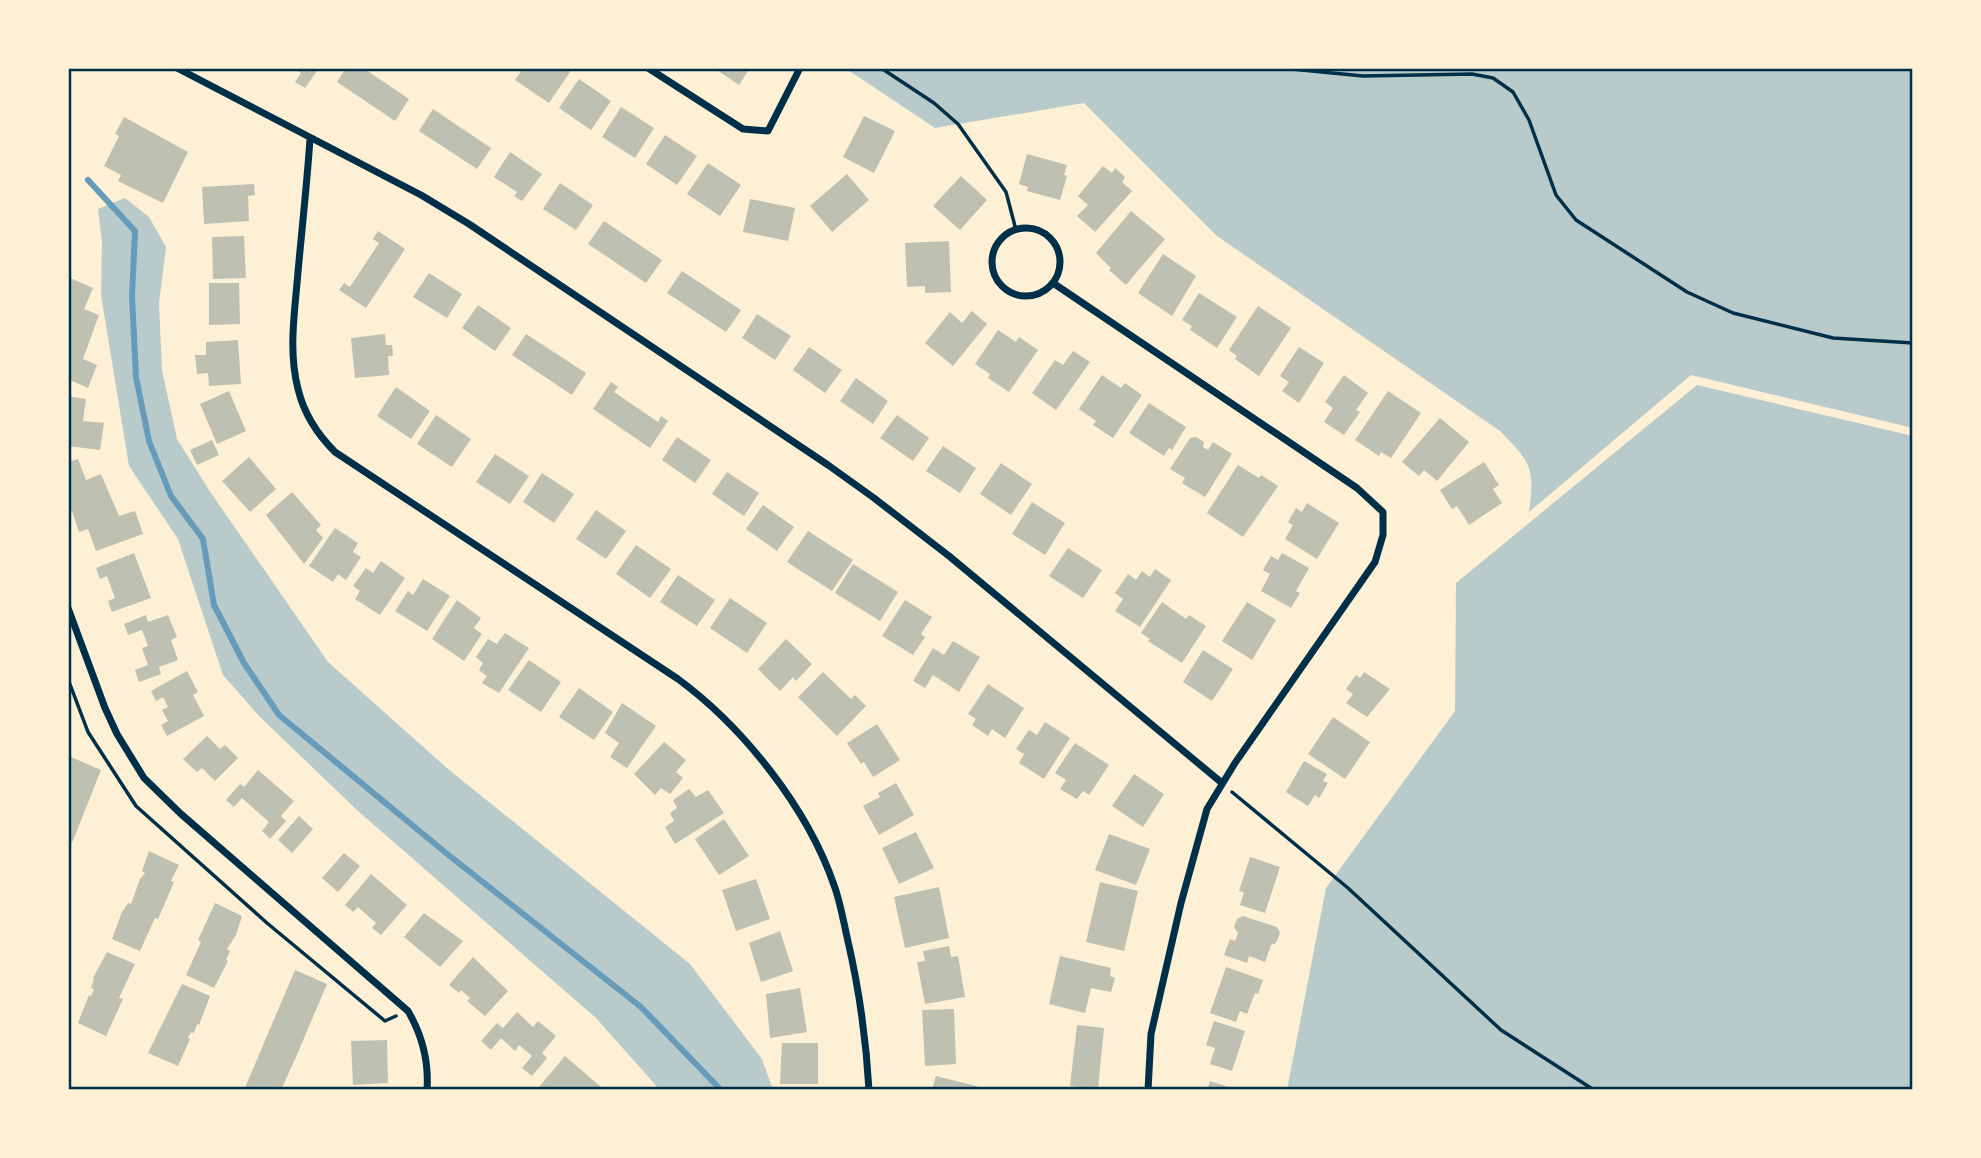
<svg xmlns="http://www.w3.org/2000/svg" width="1981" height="1158" font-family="'Alegreya Sans',sans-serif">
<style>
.green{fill:#b9caca}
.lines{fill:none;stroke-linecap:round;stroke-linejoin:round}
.stream{stroke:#669bbc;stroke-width:6}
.building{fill:#bec0b2}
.path{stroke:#003049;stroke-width:3.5}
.minor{stroke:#003049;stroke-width:7}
.neatline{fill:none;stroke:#003049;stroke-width:2.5}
</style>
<rect width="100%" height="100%" fill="#fdf0d5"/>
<path class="green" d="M845 68H1913V428L1691 375 1529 512C1535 467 1531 463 1500 431L1217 236 1084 103 935 128Z
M125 198 149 217 166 247 159 303 162 370 177 439 211 493 328 662 448 769 690 964 762 1059 773 1090H660L596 1018 358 811 259 716 223 675 178 539 129 466 101 295 102 242 98 209Z
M1697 385 1913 436V1090H1287L1326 888 1455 711 1456 583Z"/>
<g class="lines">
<path class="stream" d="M88 180 135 231 132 296 136 377 149 441 171 496 203 539 214 605 244 663 279 715 446 853 641 1007 721 1090"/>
</g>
<path class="building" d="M293 68H319L305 88 295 82 301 73Z
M346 68H363L409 99 395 121 337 82Z
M523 68H565L570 72 549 103 515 80Z
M714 68H750L739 85Z
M579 79 611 101 591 130 559 108Z
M621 107 654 128 635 158 602 137Z
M433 109 491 148 477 169 419 131Z
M864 116 895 131 874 173 843 157Z
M124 117 188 152 163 203 118 181 121 175 104 166 119 136 115 134Z
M665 135 697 156 677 185 646 164Z
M510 152 542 174 522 201 514 196 517 192 494 177Z
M1027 154 1067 165 1064 175 1067 176 1060 200 1027 191 1028 187 1019 184Z
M708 163 741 185 720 216 687 194Z
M1103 166 1112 173 1115 168 1125 177 1122 182 1132 191 1095 232 1077 216 1088 205 1078 196Z
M847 174 869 200 832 232 810 206Z
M961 176 987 200 960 230 933 206Z
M560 183 593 205 576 230 543 209Z
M254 184 255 195 248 196 249 221 204 224 202 187Z
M750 199 795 208 788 241 743 232Z
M1131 211 1165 239 1126 285 1109 270 1111 268 1096 253Z
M604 221 662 260 646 283 588 244Z
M378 231 405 249 366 308 339 290 344 283 350 287 379 243 373 239Z
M244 236 246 278 213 279 212 237Z
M949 241 951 292 925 293V286L907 287 905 243Z
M1163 254 1196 276 1172 316 1138 293Z
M682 271 741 310 726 332 667 293Z
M429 273 462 294 447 318 413 297Z
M68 277 93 288 84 309 99 315 83 359 97 365 88 388 68 379Z
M209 283H239L240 324 209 325Z
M1199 293 1237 317 1217 348 1190 330 1192 326 1182 320Z
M478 305 511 328 495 351 462 328Z
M1258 306 1291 328 1259 376 1235 359 1237 356 1229 350Z
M972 311 987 324 953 366 925 343 950 312 962 323Z
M757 314 791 336 775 360 742 338Z
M998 330 1016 342 1019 337 1038 350 1009 392 988 378 990 374 975 364Z
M385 334 386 345H392L393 356H388L389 375 355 378 351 338Z
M526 334 586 373 572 395 512 355Z
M238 340 241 384 209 386 208 373 197 374 195 355H206V342Z
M809 347 842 370 825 393 793 370Z
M1299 347 1324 363 1299 403 1282 391 1289 382 1280 376Z
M1073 351 1090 362 1056 410 1032 393 1055 360 1063 365Z
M1102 375 1121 388 1125 383 1142 395 1113 438 1093 425 1096 421 1079 409Z
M1344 375 1368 393 1356 410 1360 412 1344 435 1324 422 1333 408 1325 402Z
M856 378 888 401 873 424 840 401Z
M611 382 618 387 614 392 658 422 661 416 668 421 650 448 593 409Z
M396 387 430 411 411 439 377 416Z
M229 391 246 431 217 444 200 404Z
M1388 391 1421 413 1391 458 1381 452 1379 456 1355 440Z
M68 396 86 399 83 421 104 423 100 450 68 446Z
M1149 403 1186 427 1172 450 1169 448 1164 456 1129 433Z
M436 415 471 439 452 467 417 444Z
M897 415 929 438 913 461 880 438Z
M1440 418 1469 442 1437 481 1424 470 1419 476 1402 462Z
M677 437 711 460 695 483 662 460Z
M1196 437 1204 442 1203 447 1208 450 1213 442 1232 454 1205 497 1182 483 1185 478 1170 469 1190 438Z
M212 440 219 455 197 465 190 450Z
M943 446 976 468 960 493 926 471Z
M495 454 529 476 510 504 476 482Z
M249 457 276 489 250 512 222 481Z
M78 459 86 480 101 474 119 516 135 511 143 534 96 551 88 529 79 532 72 511 68 512V462Z
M1484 462 1499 485 1493 489 1502 503 1469 525 1457 506 1452 509 1440 490Z
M1001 463 1032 484 1011 515 980 494Z
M1238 465 1259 478 1261 475 1278 486 1243 537 1207 513Z
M727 472 759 493 744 516 712 494Z
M542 473 574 494 554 523 523 502Z
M292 492 321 525 316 530 323 538 304 564 266 515Z
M1032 502 1065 523 1045 555 1012 534Z
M1307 503 1339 523 1317 559 1285 539 1293 525 1288 522 1296 508 1302 512Z
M763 505 794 527 777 551 746 529Z
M596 510 626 531 606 559 576 539Z
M335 528 358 543 353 552 361 557 346 580 338 574 333 582 309 566Z
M808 531 853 560 832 591 787 562Z
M636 545 671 569 650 598 616 574Z
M1068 548 1102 570 1083 598 1049 576Z
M134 553 151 598 112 612 108 601 115 598 107 576 100 579 96 568Z
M1282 553 1309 568 1296 591 1300 593 1291 608 1261 591 1270 574 1263 570 1271 556 1278 560Z
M381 561 405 578 380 615 355 599 360 591 353 586 366 568 373 573Z
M853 564 898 592 880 621 835 593Z
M1155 569 1171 580 1140 627 1115 611 1123 599 1115 593 1128 574 1136 580 1142 571 1150 577Z
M678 575 715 600 697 626 660 602Z
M423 579 450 596 427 631 395 611 408 591 413 595Z
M730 598 767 623 747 653 710 628Z
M457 600 481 618 474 628 482 634 464 661 432 639Z
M905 600 932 617 921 634 925 637 913 655 882 636Z
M1162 602 1186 619 1189 615 1206 626 1182 663 1148 641 1150 639 1141 633Z
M1247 602 1276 620 1252 660 1222 641Z
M146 615 148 622 168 615 177 637 171 640 178 660 159 667 161 674 139 682 135 670 148 665 142 648 148 646 142 630 128 635 124 624Z
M505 633 529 648 499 693 482 683 487 676 479 670 483 663 476 657 488 639 497 644Z
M786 639 812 664 796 681 793 677 780 691 758 669Z
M953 641 980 657 959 692 933 675 925 688 913 681 933 648 944 655Z
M1203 650 1233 669 1212 701 1183 682Z
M529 660 561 682 541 712 508 690Z
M187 671 198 692 193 695 204 716 167 736 161 725 168 721 162 710 168 707 163 697 156 701 151 691Z
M823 672 851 699 855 695 866 706 837 736 798 697Z
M1364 672 1390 689 1367 717 1346 703 1353 694 1346 689 1356 675 1360 678Z
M988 684 1024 708 1005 738 992 729 988 736 972 725 976 719 968 714Z
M579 688 613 712 594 740 559 717Z
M622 703 656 726 627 768 610 757 619 743 605 733Z
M1333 717 1370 742 1345 779 1308 754Z
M1045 722 1070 738 1044 779 1019 763 1024 754 1016 749 1029 730 1037 735Z
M877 724 900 760 873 777 864 762 861 764 847 743Z
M207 736 220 749 225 745 238 758 215 781 202 768 197 772 183 759Z
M664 742 686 760 676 772 683 778 670 794 661 788 655 795 634 774Z
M1075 743 1109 765 1089 795 1083 791 1077 799 1060 789 1066 780 1055 773Z
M71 757 101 770 72 843 68 841V765Z
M1304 761 1327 774 1323 781 1328 783 1319 798 1315 795 1308 806 1286 792Z
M258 770 294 801 281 816 286 821 270 839 262 831 269 822 242 798 234 807 226 800 240 784 244 787Z
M1134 774 1164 794 1143 827 1112 806Z
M896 783 914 815 879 835 863 806 880 797 878 793Z
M689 789 696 797 708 790 724 813 675 844 665 827 674 821 670 813 677 808 673 800Z
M299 816 313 829 292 853 278 840Z
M724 819 749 856 719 875 695 839Z
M916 832 934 868 899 884 882 848Z
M1109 834 1150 849 1136 885 1095 870Z
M149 851 179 865 171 881 174 882 158 919 155 918 140 951 112 939 122 912 128 903 131 904 140 879 145 873 142 871Z
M344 853 360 866 338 892 322 878Z
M1250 857 1280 867 1265 913 1240 905 1244 892 1239 891Z
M371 874 407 905 381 935 372 928 376 923 358 907 353 912 345 905Z
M756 879 770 919 736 931 722 890Z
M1100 882 1138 891 1124 951 1086 942Z
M939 887 949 938 905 948 894 897Z
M215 903 242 916 236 935 227 949 230 951 226 960 228 961 214 988 186 975 201 942 198 940Z
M424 913 463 941 440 967 404 937Z
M1243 916 1277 927 1280 933 1276 943 1271 945 1265 962 1249 956 1247 963 1224 955 1230 939 1235 941 1238 933 1234 927 1237 919Z
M780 931 793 971 761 982 749 943Z
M949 946 951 957 958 956 965 997 925 1004 917 962 925 961 923 951Z
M107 952 135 964 119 998 123 999 106 1036 78 1023 89 995 91 996 94 989 91 988 94 979 93 978Z
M1060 956 1111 968 1110 976 1115 978 1111 992 1091 988 1085 1013 1049 1004Z
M473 957 508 991 485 1016 467 1001 470 998 461 990 459 993 449 985Z
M1226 967 1263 980 1258 994 1255 993 1247 1014 1240 1011 1236 1022 1210 1013Z
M295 970 327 984 296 1057 281 1090H244Z
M182 984 210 996 199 1025 197 1024 194 1033 191 1032 188 1038 190 1039 178 1066 148 1053Z
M800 988 807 1032 770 1038 766 994Z
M954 1009 956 1064 925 1066 922 1010Z
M517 1012 533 1027 538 1021 556 1036 542 1053 547 1058 532 1076 522 1068 532 1056 519 1045 515 1051 501 1038 491 1050 481 1041 497 1023 503 1028Z
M1214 1021 1245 1031 1232 1071 1210 1064 1215 1048 1206 1045Z
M1077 1025 1104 1028 1098 1089 1070 1086Z
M387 1040 388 1083 353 1085 351 1041Z
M782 1043H818V1084H780Z
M565 1056 601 1087 599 1090H542L539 1087Z
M936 1076 988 1089V1090H932Z
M1210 1081 1235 1089V1090H1207Z"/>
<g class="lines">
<path class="path" d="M881 68 934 103 958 124 1006 192 1016 230
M1281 68 1363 76 1472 74 1493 78 1513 92 1529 120 1556 195 1576 220 1687 292 1733 313 1833 338 1913 343
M68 679 88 732 136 806 267 923 385 1021 396 1016
M1232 792 1348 888 1501 1030 1594 1090"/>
<path class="minor" d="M177 68 421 195 469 224 828 465 874 498 949 556 1222 783
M648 68 743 129 768 131 800 68
M310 139C307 183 302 228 298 272 295 310 288 351 298 389 304 414 317 434 335 452L678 679C743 727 807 807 834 885 840 901 843 919 847 937 859 988 866 1037 869 1090
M992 262a34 34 0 1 1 68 0a34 34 0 1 1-68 0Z
M1053 283 1357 488 1383 512V535L1375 562 1235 763 1207 809 1181 903 1151 1034 1148 1090
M68 608 105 708 117 734 144 778 181 814 408 1011C422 1035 429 1061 427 1090"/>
</g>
<rect width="1981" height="1158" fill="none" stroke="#fdf0d5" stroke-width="140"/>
<rect x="70" y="70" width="1841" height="1018" class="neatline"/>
</svg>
